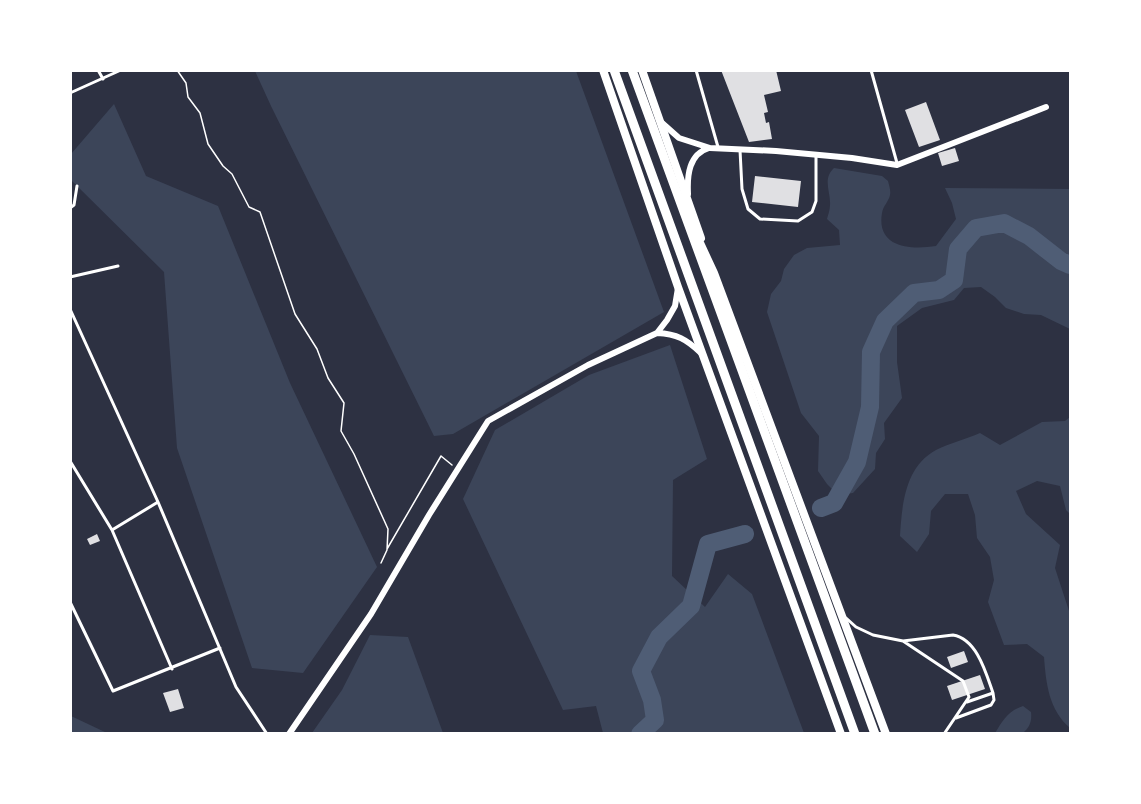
<svg xmlns="http://www.w3.org/2000/svg" width="1141" height="804" font-family="'Sofia Sans Condensed',sans-serif">
<style>
.green{fill:#3c4559}
.lines{fill:none;stroke-linecap:round;stroke-linejoin:round}
.river{stroke:#4f5d75;stroke-width:18}
.building{fill:#e0e0e3}
.path{stroke:#fff;stroke-width:1.5}
.service{stroke:#fff;stroke-width:3}
.minor{stroke:#fff;stroke-width:6}
.tertiary{stroke:#fff;stroke-width:8}
.secondary{stroke:#fff;stroke-width:8}
.trunk{stroke:#fff;stroke-width:9}
</style>
<rect width="100%" height="100%" fill="#2d3142"/>
<path class="green" d="M255 71H576L664 312 453 434 434 436 271 106Z
M114 104 146 176 218 206 290 383 377 567 303 673 252 668 177 448 164 272 71 180V154Z
M834 168 882 176 888 181C889 185 891 191 890 195 889 201 883 206 882 213 876 248 911 250 936 246L956 219 952 203 945 188 1070 189V329L1041 315 1024 314 1006 308 995 297 981 287 964 288 954 300 922 308 897 326V362L902 398 884 423 885 439 876 453 875 469 853 493 838 495 827 484 818 471 819 436 801 413 767 312 771 294 781 281 784 269 794 255 807 248 840 245 839 230 827 219C828 215 830 210 830 205 831 192 822 179 834 168Z
M670 345 707 459 673 480 672 576 705 607 728 574 752 594 804 733H603L596 706 563 710 463 499 495 430 589 375Z
M1070 417V514L1066 510 1060 486 1037 481 1016 491 1026 514 1060 545 1055 568 1070 614V728C1049 710 1046 684 1044 657L1027 644 1004 645 988 602 994 580 990 557 977 538 975 515 968 494H945L931 511 929 534 917 552 900 536C902 504 905 467 936 450 950 443 966 439 980 433L1000 445 1042 422 1065 421Z
M370 635 408 637 443 733H312L342 690Z
M1023 706 1031 712C1032 721 1030 727 1023 733H995C1003 720 1008 711 1023 706Z
M70 716H71L107 733H71Z"/>
<g class="lines">
<path class="river" d="M821 508 834 503 857 462 870 407 871 352 885 321 914 293 939 290 954 280 958 249 976 228 1004 223 1029 236 1061 261 1070 265
M640 734 655 720 652 700 641 671 659 637 691 606 708 544 745 534"/>
</g>
<path class="building" d="M721 70H776L781 91 764 95 768 112 764 113 766 123 769 122 772 139 749 142Z
M926 102 940 140 919 147 905 110Z
M955 148 959 161 942 166 938 153Z
M755 176 801 181 798 207 752 202Z
M97 534 100 541 90 545 87 539Z
M964 651 968 662 951 668 947 657Z
M980 675 985 689 952 700 947 686Z
M178 689 184 708 170 712 163 693Z"/>
<g class="lines">
<path class="path" d="M177 70 186 83 188 97 200 113 208 144 223 166 232 174 249 207 260 212 295 314 317 349 328 378 344 403 341 431 354 454 388 529 387 550 381 563
M387 549 441 456 452 465"/>
<path class="service" d="M98 70 103 79
M696 70 718 147
M871 70 897 163
M70 93 121 70
M740 150 742 189 748 209 760 219 798 221 812 212 816 201V155
M70 208 74 205 77 186
M70 277 118 266
M70 309 158 502 236 687 267 734
M70 461 112 530 172 669
M112 530 158 502
M70 602 113 691 220 648
M846 618 856 627 873 635 903 641 963 681 969 697 944 734
M903 641 953 635C977 639 986 673 993 693L967 702
M956 718 991 705 994 700 993 693"/>
<path class="minor" d="M661 122 679 138 710 148 776 151 852 158 897 165 1046 107
M688 194C687 175 689 154 709 148
M657 333C677 334 686 339 701 353
M289 734 371 614 429 515 488 421 588 365 657 333 667 320 675 306 678 288"/>
<path class="tertiary" d="M642 70 701 238"/>
<path class="secondary" d="M603 70 678 287 841 734
M695 232 714 273 886 734"/>
<path class="trunk" d="M614 70 855 734
M632 70 875 734"/>
</g>
<rect width="1141" height="804" fill="none" stroke="#ffffff" stroke-width="144"/>
</svg>
